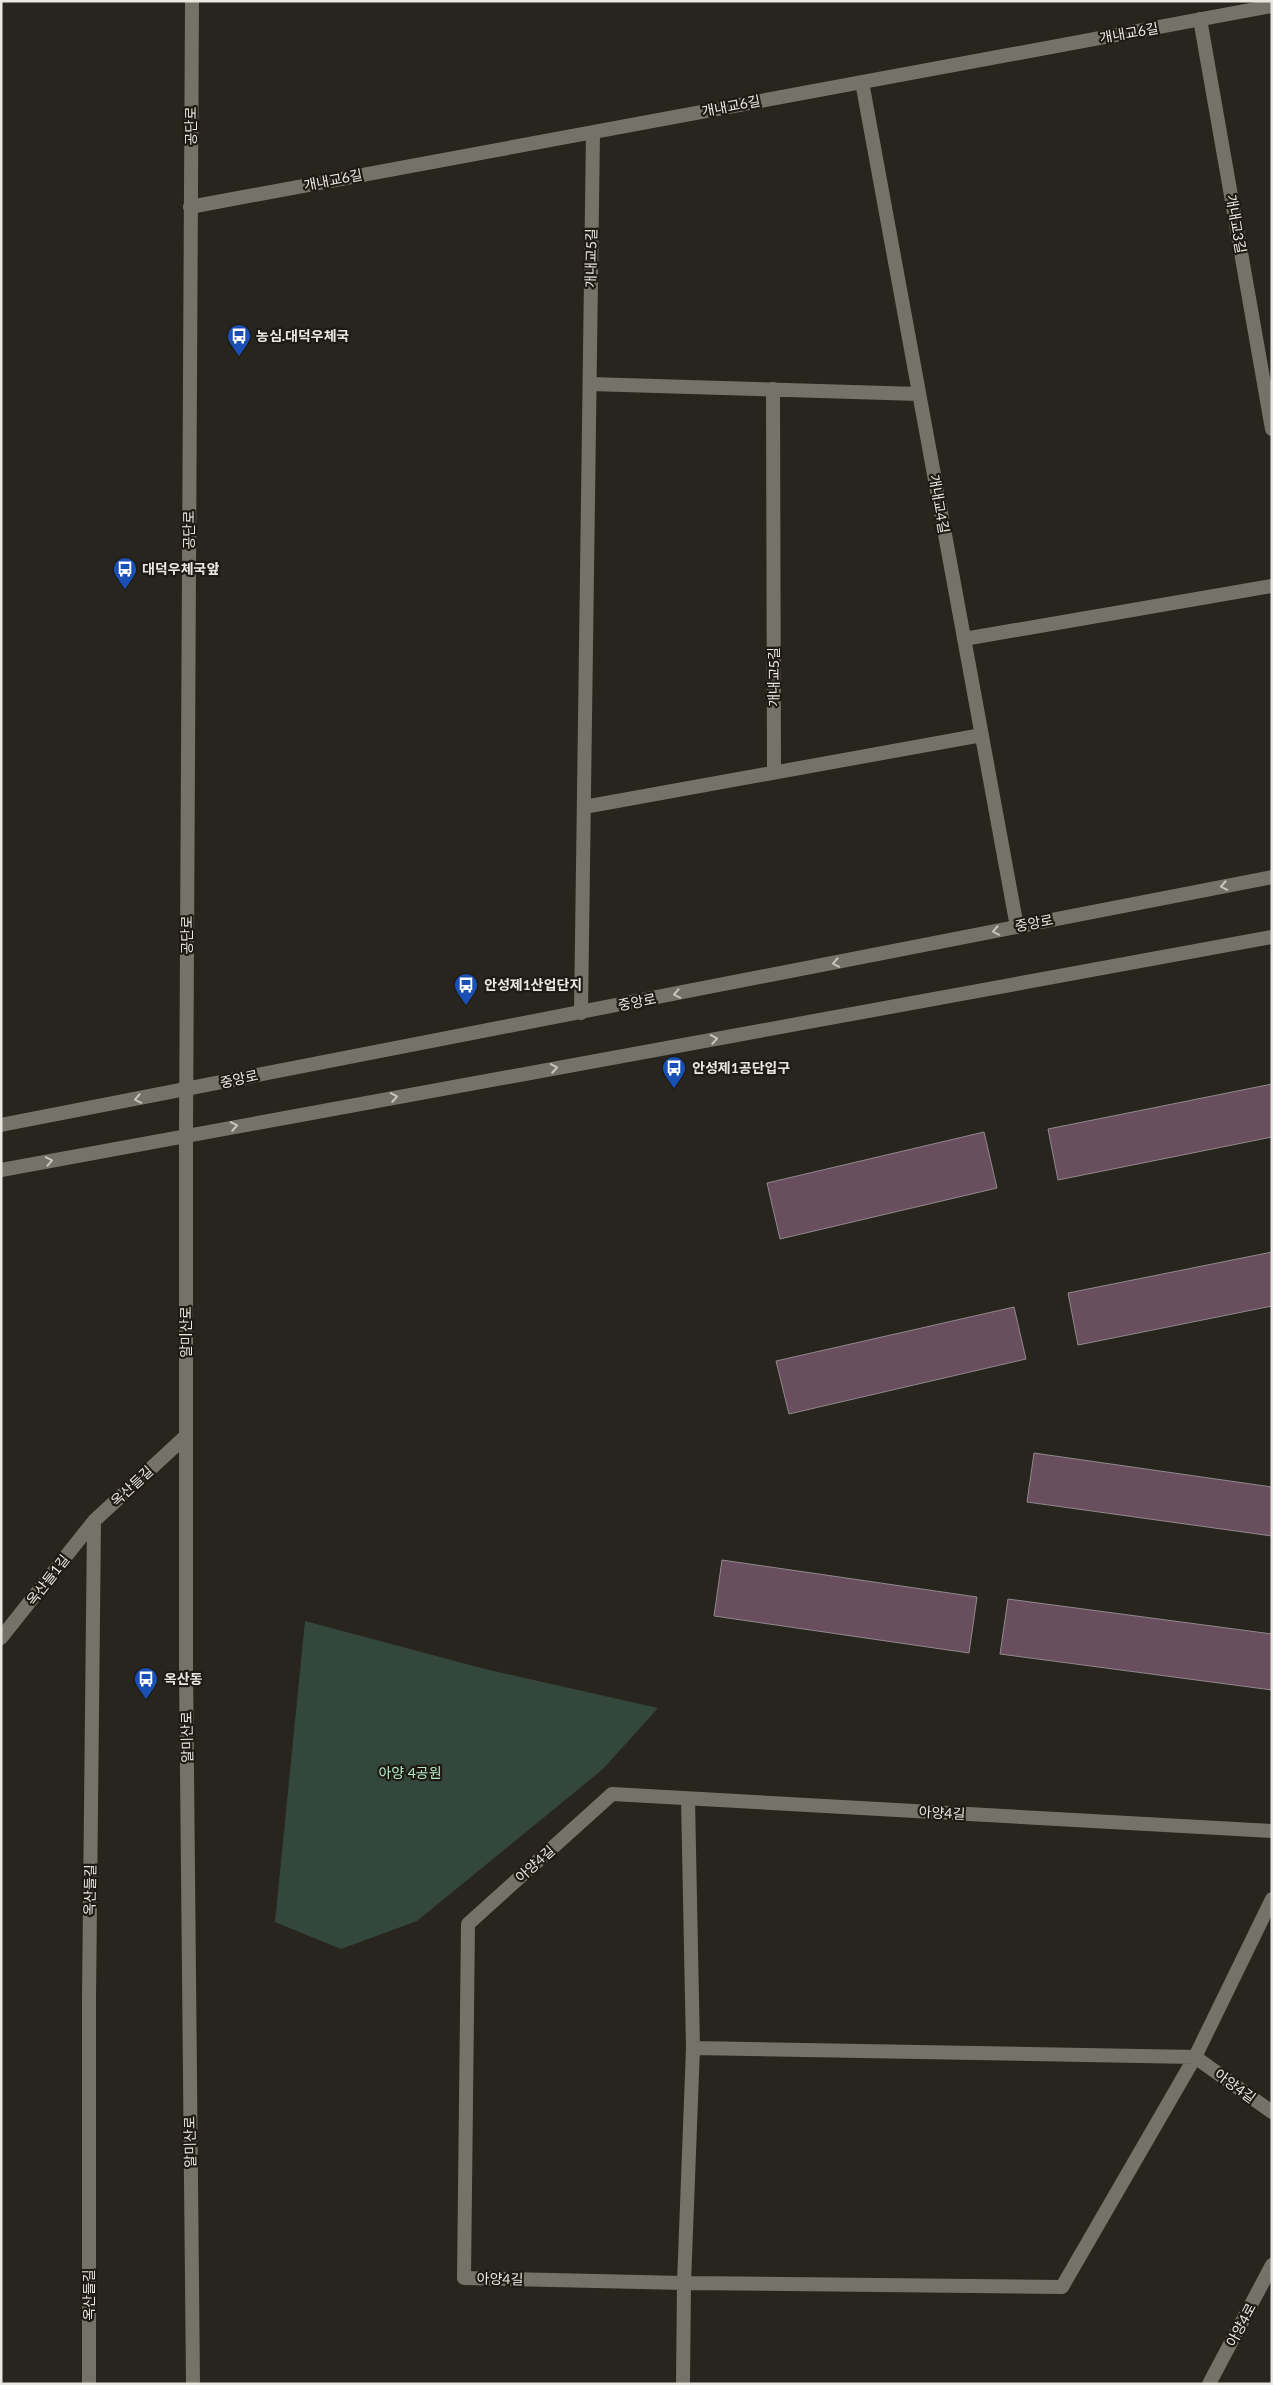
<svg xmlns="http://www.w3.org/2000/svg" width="1273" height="2385" font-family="Lato,'Noto Sans KR',sans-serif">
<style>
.green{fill:#34473c}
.building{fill:#694e5d;stroke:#92888d}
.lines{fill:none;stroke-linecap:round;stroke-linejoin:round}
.minor{stroke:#757269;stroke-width:14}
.tertiary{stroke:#757269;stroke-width:14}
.secondary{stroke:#757269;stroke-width:14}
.oneway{stroke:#c6c4be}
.labels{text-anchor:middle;stroke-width:4.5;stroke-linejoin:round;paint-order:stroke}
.street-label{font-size:14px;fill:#e9e7e2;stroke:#1f1b14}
.poi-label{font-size:14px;font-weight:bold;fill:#e9e7e2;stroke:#1f1b14;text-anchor:start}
.park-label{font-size:14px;fill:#b1e8c8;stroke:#1f1b14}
</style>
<rect width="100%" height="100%" fill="#28251e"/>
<path class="green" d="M305 1621 485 1669 658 1708 603 1769 417 1921 341 1949 275 1922Z"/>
<path class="building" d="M1272 1084V1137L1058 1180 1048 1129Z
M984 1132 997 1188 780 1239 767 1183Z
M1272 1252V1306L1078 1345 1068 1293Z
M1014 1307 1026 1359 789 1414 776 1361Z
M1034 1453 1272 1487V1536L1027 1502Z
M722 1560 977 1597 969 1653 714 1616Z
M1008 1599 1272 1634V1690L1000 1654Z"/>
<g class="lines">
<path class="minor" d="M1200 19 1272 429
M862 82 1017 927
M190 207 1272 6
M590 384 919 394
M773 389 774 771
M964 639 1272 586
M584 807 982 735
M581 1013 593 132
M1 1638 94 1521 186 1436
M688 1799 693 2048 684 2283 1062 2287 1195 2057 693 2048
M1272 1899 1195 2057 1272 2112
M89 2384V1998L94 1521
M683 2384 684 2283 464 2278 468 1924 612 1794 1272 1831
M1209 2384 1272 2265"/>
<path class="tertiary" d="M186 1135V1668L193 2384"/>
<path class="secondary" d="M1 1125 1272 877
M186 1135 192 1
M1 1170 1272 937"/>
</g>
<defs><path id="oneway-chevron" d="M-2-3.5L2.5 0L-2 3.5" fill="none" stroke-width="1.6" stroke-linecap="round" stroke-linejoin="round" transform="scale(1.25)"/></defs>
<g class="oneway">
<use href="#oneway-chevron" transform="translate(1224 886) rotate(169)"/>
<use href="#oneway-chevron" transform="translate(996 931) rotate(169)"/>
<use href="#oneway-chevron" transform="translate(836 963) rotate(169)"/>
<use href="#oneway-chevron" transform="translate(677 994) rotate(169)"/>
<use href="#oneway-chevron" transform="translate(714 1039) rotate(-10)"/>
<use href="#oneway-chevron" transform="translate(554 1068) rotate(-10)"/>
<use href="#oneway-chevron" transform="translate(394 1097) rotate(-10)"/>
<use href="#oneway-chevron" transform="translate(138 1099) rotate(169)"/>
<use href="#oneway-chevron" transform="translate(234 1126) rotate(-10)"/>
<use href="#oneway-chevron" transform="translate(49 1161) rotate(-11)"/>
</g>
<defs>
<g id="bus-pin" transform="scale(1.25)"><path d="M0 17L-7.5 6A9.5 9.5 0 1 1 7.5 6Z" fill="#1a4fb4" stroke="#1f1b14"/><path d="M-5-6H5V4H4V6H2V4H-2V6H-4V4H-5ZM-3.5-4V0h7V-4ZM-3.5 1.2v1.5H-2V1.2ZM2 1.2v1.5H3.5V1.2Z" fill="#fff"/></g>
</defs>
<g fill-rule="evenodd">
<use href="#bus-pin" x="239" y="336"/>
<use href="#bus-pin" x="125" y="569"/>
<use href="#bus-pin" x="466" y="985"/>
<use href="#bus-pin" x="674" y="1068"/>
<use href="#bus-pin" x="146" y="1679"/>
</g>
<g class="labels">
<g class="street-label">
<text transform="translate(1129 33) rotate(-10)" y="5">개내교6길</text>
<text transform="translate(731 106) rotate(-11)" y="5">개내교6길</text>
<text transform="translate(191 126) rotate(-90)" y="5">공단로</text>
<text transform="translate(333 180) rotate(-11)" y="5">개내교6길</text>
<text transform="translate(1236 224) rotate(80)" y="5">개내교3길</text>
<text transform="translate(591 258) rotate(-89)" y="5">개내교5길</text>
<text transform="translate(939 504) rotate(80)" y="5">개내교4길</text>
<text transform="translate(189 530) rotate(-90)" y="5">공단로</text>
<text transform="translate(774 677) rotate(-90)" y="5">개내교5길</text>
<text transform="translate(1034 923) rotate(-11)" y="5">중앙로</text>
<text transform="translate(187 935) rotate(-90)" y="5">공단로</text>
<text transform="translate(637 1002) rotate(-11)" y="5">중앙로</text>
<text transform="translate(239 1079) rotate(-12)" y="5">중앙로</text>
<text transform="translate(186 1332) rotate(-90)" y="5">알미산로</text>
<text transform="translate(132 1486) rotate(-43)" y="5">옥산들길</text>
<text transform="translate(48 1580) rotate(-52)" y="5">옥산들1길</text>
<text transform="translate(187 1737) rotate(-91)" y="5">알미산로</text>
<text transform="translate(942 1813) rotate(3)" y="5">아양4길</text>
<text transform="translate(535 1864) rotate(-42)" y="5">아양4길</text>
<text transform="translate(90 1890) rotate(-89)" y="5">옥산들길</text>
<text transform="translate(1235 2086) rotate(36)" y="5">아양4길</text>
<text transform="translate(190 2142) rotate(-91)" y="5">알미산로</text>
<text transform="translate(500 2279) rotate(1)" y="5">아양4길</text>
<text transform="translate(89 2295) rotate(-90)" y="5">옥산들길</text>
<text transform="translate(1241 2325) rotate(-62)" y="5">아양4로</text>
</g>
<g class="poi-label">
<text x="256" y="341">농심.대덕우체국</text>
<text x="142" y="574">대덕우체국앞</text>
<text x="484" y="990">안성제1산업단지</text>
<text x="692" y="1073">안성제1공단입구</text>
<text x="164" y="1684">옥산동</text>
</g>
<g class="park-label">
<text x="410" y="1778">아양 4공원</text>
</g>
</g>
<rect width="1273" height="2385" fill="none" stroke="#e9e7e2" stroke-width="5"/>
</svg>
